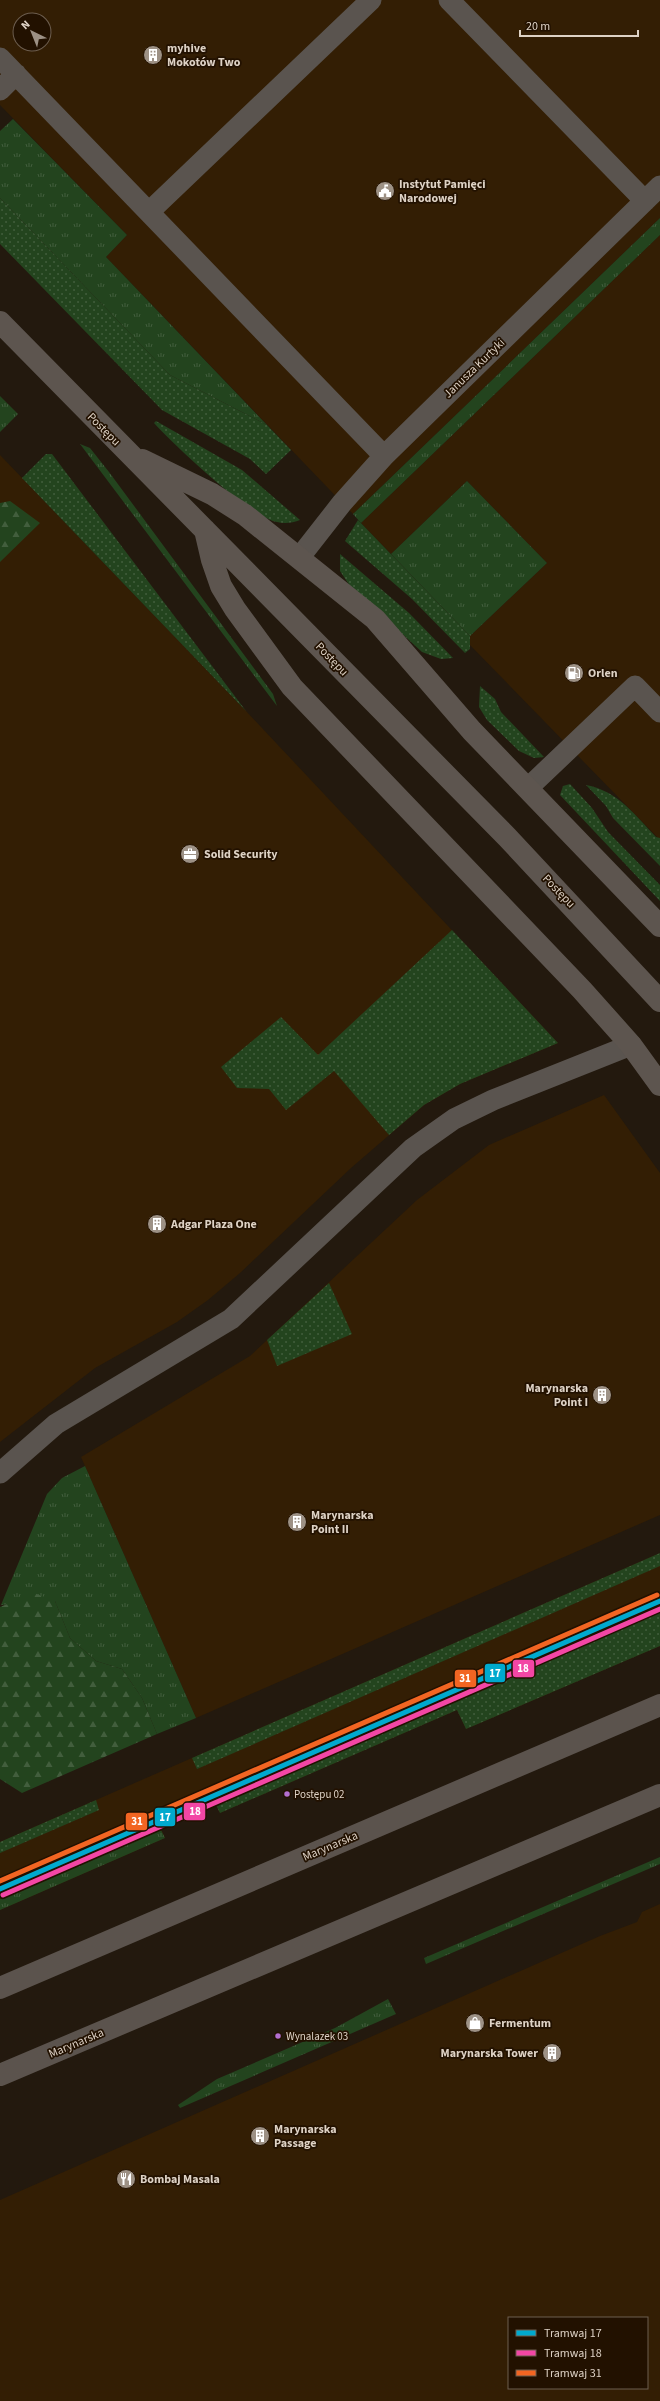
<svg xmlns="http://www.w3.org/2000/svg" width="660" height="2401" font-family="'Source Sans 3',sans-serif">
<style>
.built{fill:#331e04;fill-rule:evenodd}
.grass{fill:url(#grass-tufts)}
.forest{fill:url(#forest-firs)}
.park{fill:url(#park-dots)}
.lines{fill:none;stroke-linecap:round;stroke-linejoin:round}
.lane{stroke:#5a544f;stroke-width:21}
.secondary{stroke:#5d554f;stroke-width:22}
.primary{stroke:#5b534d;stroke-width:22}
.tram-1-casing{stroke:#210;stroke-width:8}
.tram-2-casing{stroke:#210;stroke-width:8}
.tram-3-casing{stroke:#210;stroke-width:8}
.tram-1{stroke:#00a9ce;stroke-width:5}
.tram-2{stroke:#f346a5;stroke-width:5}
.tram-3{stroke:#f26522;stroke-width:5}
.bus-dot{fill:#b36fd0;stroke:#210;stroke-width:1.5}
.labels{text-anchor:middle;stroke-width:3.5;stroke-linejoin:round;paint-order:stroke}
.bus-label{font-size:11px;fill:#ded2c5;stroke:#210;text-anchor:start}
.poi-label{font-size:12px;font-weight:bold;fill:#ded2c5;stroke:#210;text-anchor:start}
.street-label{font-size:12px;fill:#ded2c5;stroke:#210}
.line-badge{stroke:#210;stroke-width:1.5}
.badge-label{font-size:11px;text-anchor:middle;font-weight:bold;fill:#fff}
</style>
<defs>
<pattern id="grass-tufts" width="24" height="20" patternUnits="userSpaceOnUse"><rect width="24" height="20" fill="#23441e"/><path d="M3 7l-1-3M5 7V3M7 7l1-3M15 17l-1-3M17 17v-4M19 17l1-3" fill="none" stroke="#425e3d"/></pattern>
<pattern id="forest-firs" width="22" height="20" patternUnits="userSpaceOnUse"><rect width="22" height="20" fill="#23441e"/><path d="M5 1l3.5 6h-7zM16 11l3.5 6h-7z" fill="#425e3d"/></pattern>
<pattern id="park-dots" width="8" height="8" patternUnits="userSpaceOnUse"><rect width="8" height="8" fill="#23441e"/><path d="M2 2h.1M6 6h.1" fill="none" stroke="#425e3d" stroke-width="1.8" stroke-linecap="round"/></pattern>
</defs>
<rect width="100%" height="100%" fill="#23190e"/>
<path class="built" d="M0 0H660V218L353 514 106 257 127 235 0 105ZM20 20H44V44H20Z
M660 235V838H658L470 645V636L547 563 467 481 391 554 361 523Z
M0 455 246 711 558 1043 460 1084 424 1105 351 1168 240 1273 208 1300 177 1322 95 1368 0 1442Z
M604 1095 660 1173V1515L196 1718 81 1457 250 1356 417 1200 489 1145Z
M660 1553V1646L466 1729 457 1710 220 1813 216 1805 161 1829 165 1838 0 1910V1842Z
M660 1904V2401H0V2200L600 1936 637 1922 642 1912ZM509 2318H647V2388H509Z"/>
<path class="grass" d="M13 119 127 235 106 257 267 425 170 375 0 198V131Z
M660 218V235L361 523 353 514Z
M0 396 18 414 0 432Z
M80 444 90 448 109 472 273 694 277 706Z
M467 481 547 563 470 636 391 554Z
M85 1466 196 1718 157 1734 142 1698 122 1669 96 1661 70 1638 55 1601 1 1605 47 1494 62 1478Z
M161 1830 165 1838 0 1910V1899Z
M660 1857V1864L426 1964 424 1958Z
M388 1999 396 2014 180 2108 178 2105 217 2079 335 2028Z"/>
<path class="forest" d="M10 501 40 523 0 562V503Z
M34 1593 55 1601 70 1638 96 1661 122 1669 142 1698 157 1734 22 1793 0 1779V1607Z"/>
<path class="park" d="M0 198 170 375 267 425 291 450 266 474 250 459 162 410 0 244Z
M156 421 242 470 300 520C293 523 284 524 277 522 249 516 175 446 154 423Z
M46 454H52L246 711 22 478Z
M358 520 470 636V649L465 653 412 599 345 541Z
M340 554 409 613 453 658 441 659 422 652 350 586 340 571Z
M480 686 495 699 501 712 544 757 534 758 519 751 487 720 479 707Z
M570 784 592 808 608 832 660 885V901L560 795 563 786Z
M586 785C618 791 635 815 656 837L660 838V866L613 818 606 806Z
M452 930 558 1043 460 1084 424 1105 389 1135 334 1071 286 1110 269 1089 237 1088 221 1067 281 1017 318 1055Z
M329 1283 352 1334 277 1366 267 1340Z
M660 1553V1566L197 1769 192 1758Z
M660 1611V1646L466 1729 457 1710 220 1813 216 1805Z
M96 1800 99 1810 0 1853V1842Z"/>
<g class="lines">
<path class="lane" d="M449 0 645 201
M0 58 384 456
M0 90 16 74
M149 212 371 0
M299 558 342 503 384 456 660 186
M528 788 635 686 660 712
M0 1473 56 1424 231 1319 413 1148 454 1119 493 1100 631 1045"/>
<path class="secondary" d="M0 322 507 837 660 1001
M142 460 212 494 245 515 375 619 472 731 660 926
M205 530 212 560 221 586 235 609 292 687 582 990 631 1045 660 1085"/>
<path class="primary" d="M0 1988 660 1705
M0 2075 660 1795"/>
<g class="tram-1-casing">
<path id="tram-1" d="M0 1889 660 1601"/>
</g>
<g class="tram-2-casing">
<path id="tram-2" d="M3 1895 660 1609"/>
</g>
<g class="tram-3-casing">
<path id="tram-3" d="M0 1881 657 1595"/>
</g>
<use href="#tram-1" class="tram-1"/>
<use href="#tram-2" class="tram-2"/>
<use href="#tram-3" class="tram-3"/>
</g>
<defs>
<g id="building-disc" transform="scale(1)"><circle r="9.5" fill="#9d9185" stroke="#210"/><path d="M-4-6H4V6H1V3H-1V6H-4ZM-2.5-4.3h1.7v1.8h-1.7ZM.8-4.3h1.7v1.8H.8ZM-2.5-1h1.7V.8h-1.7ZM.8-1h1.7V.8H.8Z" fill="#fff"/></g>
<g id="civic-disc" transform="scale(1)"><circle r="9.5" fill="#9d9185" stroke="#210"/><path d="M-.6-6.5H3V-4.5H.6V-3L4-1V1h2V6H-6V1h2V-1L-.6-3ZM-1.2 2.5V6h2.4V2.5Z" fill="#fff"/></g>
<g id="fuel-disc" transform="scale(1)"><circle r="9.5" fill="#9d9185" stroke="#210"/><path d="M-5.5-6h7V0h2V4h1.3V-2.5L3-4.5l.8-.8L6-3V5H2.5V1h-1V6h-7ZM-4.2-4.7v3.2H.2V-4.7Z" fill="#fff"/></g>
<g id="office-disc" transform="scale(1)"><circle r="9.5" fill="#9d9185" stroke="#210"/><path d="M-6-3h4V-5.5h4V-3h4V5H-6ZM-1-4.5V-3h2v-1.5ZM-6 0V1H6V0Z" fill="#fff"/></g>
<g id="shop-disc" transform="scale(1)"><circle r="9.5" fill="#9d9185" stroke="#210"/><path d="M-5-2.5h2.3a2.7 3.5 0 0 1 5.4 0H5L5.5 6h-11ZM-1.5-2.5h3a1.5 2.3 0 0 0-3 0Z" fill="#fff"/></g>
<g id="restaurant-disc" transform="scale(1)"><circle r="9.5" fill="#9d9185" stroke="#210"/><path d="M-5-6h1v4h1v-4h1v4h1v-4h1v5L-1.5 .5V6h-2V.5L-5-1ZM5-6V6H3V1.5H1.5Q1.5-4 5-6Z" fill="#fff"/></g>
</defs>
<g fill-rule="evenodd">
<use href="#building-disc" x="153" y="55"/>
<use href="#civic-disc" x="385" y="191"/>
<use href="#fuel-disc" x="574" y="673"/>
<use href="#office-disc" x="190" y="854"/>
<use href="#building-disc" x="157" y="1224"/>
<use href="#building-disc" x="602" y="1395"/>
<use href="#building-disc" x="297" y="1522"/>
<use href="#shop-disc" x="475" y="2023"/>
<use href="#building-disc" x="552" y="2053"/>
<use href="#building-disc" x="260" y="2136"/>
<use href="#restaurant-disc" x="126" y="2179"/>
</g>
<g class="bus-dot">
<circle cx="287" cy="1794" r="3.5"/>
<circle cx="278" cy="2036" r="3.5"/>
</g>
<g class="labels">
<g class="bus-label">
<text x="294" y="1798">Postępu 02</text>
<text x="286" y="2040">Wynalazek 03</text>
</g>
<g class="poi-label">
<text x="167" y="52">myhive<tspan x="167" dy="14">Mokotów Two</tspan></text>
<text x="399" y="188">Instytut Pamięci<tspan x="399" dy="14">Narodowej</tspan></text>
<text x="588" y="677">Orlen</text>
<text x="204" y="858">Solid Security</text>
<text x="171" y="1228">Adgar Plaza One</text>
<text x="588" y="1392" text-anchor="end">Marynarska<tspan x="588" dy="14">Point I</tspan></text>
<text x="311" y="1519">Marynarska<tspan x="311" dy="14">Point II</tspan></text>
<text x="489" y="2027">Fermentum</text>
<text x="538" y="2057" text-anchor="end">Marynarska Tower</text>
<text x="274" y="2133">Marynarska<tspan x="274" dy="14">Passage</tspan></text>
<text x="140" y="2183">Bombaj Masala</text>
</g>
<g class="street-label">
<text transform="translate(474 368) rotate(-44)" y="4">Janusza Kurtyki</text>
<text transform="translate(104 429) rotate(45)" y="4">Postępu</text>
<text transform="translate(332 659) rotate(46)" y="4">Postępu</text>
<text transform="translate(559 891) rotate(46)" y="4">Postępu</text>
<text transform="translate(330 1846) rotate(-23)" y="4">Marynarska</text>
<text transform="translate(76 2043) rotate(-23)" y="4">Marynarska</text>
</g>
</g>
<g class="line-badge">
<rect x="512" y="1659" width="23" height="19" rx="4" fill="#f346a5"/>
<rect x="484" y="1663" width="22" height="20" rx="4" fill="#00a9ce"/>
<rect x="454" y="1669" width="23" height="19" rx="4" fill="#f26522"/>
<rect x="183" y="1802" width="23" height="19" rx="4" fill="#f346a5"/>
<rect x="154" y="1807" width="22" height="20" rx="4" fill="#00a9ce"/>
<rect x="125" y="1812" width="23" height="19" rx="4" fill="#f26522"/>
</g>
<g class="badge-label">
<text x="523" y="1672">18</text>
<text x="495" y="1677">17</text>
<text x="465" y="1682">31</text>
<text x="195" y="1815">18</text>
<text x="165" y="1821">17</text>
<text x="137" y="1825">31</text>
</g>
<rect x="508" y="2317" width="140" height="72" fill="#221100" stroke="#6d5e4f"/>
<rect x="516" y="2330" width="20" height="6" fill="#00a9ce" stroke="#6d5e4f"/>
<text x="544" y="2337" font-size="12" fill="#ded2c5">Tramwaj 17</text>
<rect x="516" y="2350" width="20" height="6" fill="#f346a5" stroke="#6d5e4f"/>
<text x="544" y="2357" font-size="12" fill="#ded2c5">Tramwaj 18</text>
<rect x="516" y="2370" width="20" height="6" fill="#f26522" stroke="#6d5e4f"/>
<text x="544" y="2377" font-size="12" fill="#ded2c5">Tramwaj 31</text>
<g transform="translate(32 32) rotate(317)"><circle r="19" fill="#221100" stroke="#6d5e4f"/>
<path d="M0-3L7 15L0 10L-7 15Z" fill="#9d9185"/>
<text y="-6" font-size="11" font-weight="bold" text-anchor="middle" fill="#ded2c5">N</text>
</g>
<path d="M520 30v6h118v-6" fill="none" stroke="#ded2c5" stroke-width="2"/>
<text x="526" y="30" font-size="12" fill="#ded2c5" stroke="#221100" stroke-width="3" paint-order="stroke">20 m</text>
</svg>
